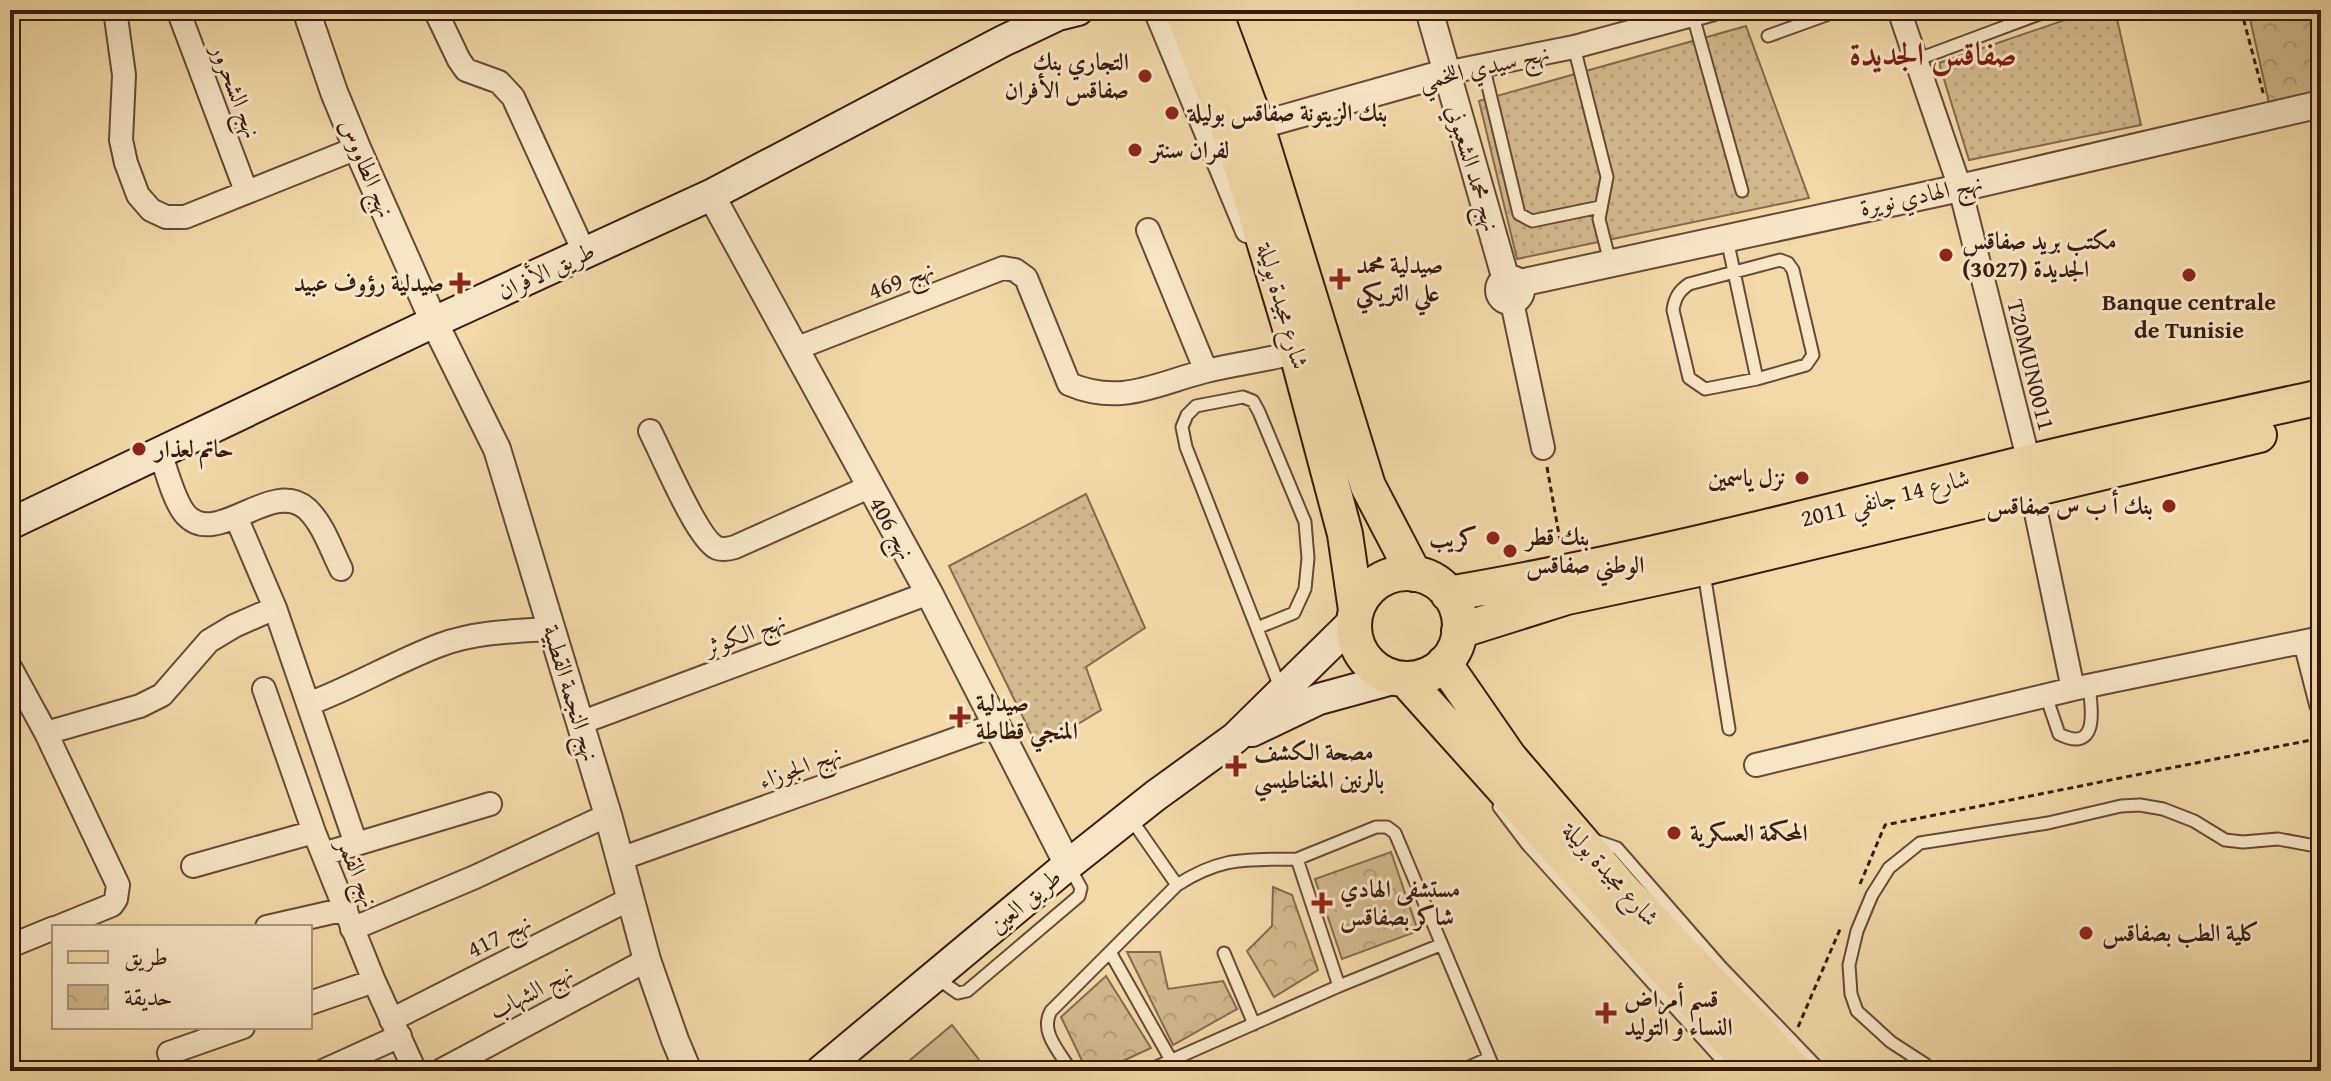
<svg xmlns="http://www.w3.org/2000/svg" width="2331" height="1081" font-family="'Gentium Book Plus',Amiri,serif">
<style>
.grass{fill:url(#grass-dots);stroke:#856a50;stroke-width:2}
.park{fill:url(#park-crowns);stroke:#856a50;stroke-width:2}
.garden{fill:#d3b98e;stroke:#856a50;stroke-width:2}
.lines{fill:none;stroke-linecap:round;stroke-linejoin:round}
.service-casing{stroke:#664a37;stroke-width:15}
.minor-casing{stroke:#664a37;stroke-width:26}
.tertiary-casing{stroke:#664a37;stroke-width:30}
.secondary-casing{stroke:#371b11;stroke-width:34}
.primary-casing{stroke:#371b11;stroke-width:38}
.path{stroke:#371b11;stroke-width:3;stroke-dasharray:6 4;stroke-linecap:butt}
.service{stroke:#f7e6c6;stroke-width:11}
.minor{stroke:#f7e6c6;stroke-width:22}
.tertiary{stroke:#f7e6c6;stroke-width:26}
.secondary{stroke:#f7e6c6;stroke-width:30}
.primary{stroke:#f3d9a8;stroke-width:34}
.poi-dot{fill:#8f2418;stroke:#f7e6c6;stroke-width:3}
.labels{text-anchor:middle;stroke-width:6;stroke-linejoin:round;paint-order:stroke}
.poi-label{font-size:24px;font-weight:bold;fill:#371b11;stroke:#f7e6c6;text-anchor:start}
.street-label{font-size:24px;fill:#371b11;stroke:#f7e6c6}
.district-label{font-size:32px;font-weight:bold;fill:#7a1f14;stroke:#f7e6c6}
</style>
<defs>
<pattern id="grass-dots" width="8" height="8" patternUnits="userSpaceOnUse" patternTransform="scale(2)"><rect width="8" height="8" fill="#d3b98e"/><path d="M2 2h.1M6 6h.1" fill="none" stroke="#b69e79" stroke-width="1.8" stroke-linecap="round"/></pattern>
<pattern id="park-crowns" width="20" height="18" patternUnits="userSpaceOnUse" patternTransform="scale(2)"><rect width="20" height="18" fill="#d3b98e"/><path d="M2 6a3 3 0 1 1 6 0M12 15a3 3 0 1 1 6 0" fill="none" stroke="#b69e79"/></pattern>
</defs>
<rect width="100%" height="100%" fill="#f3d9a8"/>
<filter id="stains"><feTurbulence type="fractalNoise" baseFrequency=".0025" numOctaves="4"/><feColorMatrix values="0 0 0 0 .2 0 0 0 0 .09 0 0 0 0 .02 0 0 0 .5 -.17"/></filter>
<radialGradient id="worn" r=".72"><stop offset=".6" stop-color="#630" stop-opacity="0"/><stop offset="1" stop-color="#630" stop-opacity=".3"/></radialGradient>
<path class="grass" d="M2094 10H2115L2141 125 1969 160 1939 63Z
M1746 26 1809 198 1517 259 1479 101Z
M1086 494 1145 628 1086 667 1101 710 1038 748 949 566Z"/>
<path class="park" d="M2248 10H2321V90L2269 103Z
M1391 852 1418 931 1342 959 1315 879Z
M1273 887 1292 895 1318 970 1274 997 1247 951 1272 926Z
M1127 952H1160L1168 989 1223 981 1237 1009 1173 1045Z
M1106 976 1151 1048 1101 1071H1087L1061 1017Z"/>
<path class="garden" d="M952 1025 987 1070 897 1071Z"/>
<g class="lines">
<g class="service-casing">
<path id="service" d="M1693 16 1742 191
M1768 36 1840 10
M1574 47 1607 177 1599 219 1610 262
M1916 60 2050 10
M1483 65 1519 214 1532 221 1600 207
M1727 239 1757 379
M1780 260 1788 263 1793 270 1813 355 1806 365 1757 379 1705 389 1689 378 1673 310C1675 297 1679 291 1689 284Z
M1704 573 1729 729
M1257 628 1294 613 1305 589 1308 558 1305 522 1259 412 1253 401 1243 397 1196 406 1187 415 1182 427 1186 447 1281 690
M2046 696 2059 734C2099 754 2092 709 2089 686
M1499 807 1527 844 1732 1071
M1594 840 1617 848 1721 967 1821 1071
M1177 885C1223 856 1245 860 1297 859
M1110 952 1171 1060
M1224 953 1254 1024
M935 977 958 993 967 991 1079 896 1081 888 1070 868
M1339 986 1440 945
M1071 1071C1060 1052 1039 1032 1051 1011L1177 885 1131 819
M1147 1071 1339 986 1297 859 1376 827H1387L1395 833 1495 1071
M1460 1071 1489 1058
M1931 1071 1925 1064 1891 1042 1857 1011 1851 994 1849 965 1857 931 1872 895 1889 868 1920 843 2048 823 2121 806 2140 805 2163 809 2194 821 2225 840 2243 842 2278 839 2321 847"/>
</g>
<g class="minor-casing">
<path id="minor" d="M115 10 124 75 121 140 126 163 138 195 151 210 166 217H185L357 148
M178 10 246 191
M435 10 459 60 466 70 499 82 513 97 585 254
M1155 10 1247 231
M1899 10 1960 188 2029 462
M1445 73 1574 47 1711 10
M1148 230 1206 371
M1512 302 1543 448
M795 349 1003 268 1015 270 1026 278 1069 384C1121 406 1155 384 1206 371 1236 364 1267 360 1297 352
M650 431C662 454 697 539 717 548 723 550 729 549 735 547L869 487
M160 452C166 469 174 502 186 515 217 549 272 477 307 509 323 524 331 549 341 569
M2031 489 2073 689
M236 517 275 608 356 844
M2305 642 2321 704
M10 667 46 733 118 885 116 899 112 905 58 927
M264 689 314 832 374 981 415 1071
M308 704C354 687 395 662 440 645 475 632 514 631 551 629
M580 723 929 593
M46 733 140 706 162 695 209 641 234 626 275 608
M1756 765 2073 689 2321 638
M323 854 490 804
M620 859 998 724
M193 866 314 832
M267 927 346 909
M352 929 475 877 608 815
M10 946 54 928
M310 1003 374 981
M391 1020 630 899
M169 1053 243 1027
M323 1071 400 1036
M440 1071 647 960"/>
</g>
<g class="tertiary-casing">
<path id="tertiary" d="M306 10 334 92 357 148 434 322 497 449 608 815 647 960 675 1040 688 1071
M1429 10 1506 280
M1257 126 1445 73
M711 195 929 593 1068 865
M1499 290a11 11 0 1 1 22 0a11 11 0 1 1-22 0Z
M1520 283 1960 188 2321 104"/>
</g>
<g class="secondary-casing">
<path id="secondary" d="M10 524 434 322 711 195 1003 41 1058 15 1078 10
M1252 731 1319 699 1396 678
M821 1071 1068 865 1155 796 1235 738 1354 621"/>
</g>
<g class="primary-casing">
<path id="primary" d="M1182 10 1237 151 1291 331 1345 534 1356 610
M1214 10 1257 126 1368 486 1414 574
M1354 626a53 53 0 1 1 106 0a53 53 0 1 1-106 0Z
M1448 594C1643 561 1834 510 2026 463 2124 439 2223 419 2321 397
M1459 631 1567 597 1703 568 2259 435
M1444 663 1509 757 1623 890 1795 1071
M1405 679 1757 1071"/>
</g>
<path class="path" d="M2241 10 2264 96
M1547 467 1561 546
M1860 884 1885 825 2321 738
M1798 1027 1841 927"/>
<use href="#service" class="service"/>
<use href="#minor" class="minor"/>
<use href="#tertiary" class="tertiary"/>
<use href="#secondary" class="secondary"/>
<use href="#primary" class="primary"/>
</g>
<g class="poi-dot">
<circle cx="1145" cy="76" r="8"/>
<circle cx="1172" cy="113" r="8"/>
<circle cx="1135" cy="150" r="8"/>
<circle cx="1946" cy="255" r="8"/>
<circle cx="2189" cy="275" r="8"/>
<path d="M1336 267h8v8h8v8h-8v8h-8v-8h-8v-8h8z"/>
<path d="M456 271h8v8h8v8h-8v8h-8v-8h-8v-8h8z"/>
<circle cx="139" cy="449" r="8"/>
<circle cx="1802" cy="478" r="8"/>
<circle cx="2169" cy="506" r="8"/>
<circle cx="1493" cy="538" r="8"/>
<circle cx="1510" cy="551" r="8"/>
<path d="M956 705h8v8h8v8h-8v8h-8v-8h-8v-8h8z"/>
<path d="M1232 754h8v8h8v8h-8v8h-8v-8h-8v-8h8z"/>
<circle cx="1674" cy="833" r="8"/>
<path d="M1318 891h8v8h8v8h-8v8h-8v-8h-8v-8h8z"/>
<circle cx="2086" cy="933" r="8"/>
<path d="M1602 1001h8v8h8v8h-8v8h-8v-8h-8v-8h8z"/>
</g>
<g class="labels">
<g class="poi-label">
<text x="1129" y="70" text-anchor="end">التجاري بنك<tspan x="1129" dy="28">صفاقس الأفران</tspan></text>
<text x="1188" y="121">بنك الزيتونة صفاقس بوليلة</text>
<text x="1151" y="158">لفران سنتر</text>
<text x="1962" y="249">مكتب بريد صفاقس<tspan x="1962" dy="28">الجديدة (3027)</tspan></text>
<text x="1356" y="273">صيدلية محمد<tspan x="1356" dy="28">علي التريكي</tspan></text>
<text x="444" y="291" text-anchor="end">صيدلية رؤوف عبيد</text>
<text x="2189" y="310" text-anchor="middle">Banque centrale<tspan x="2189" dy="28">de Tunisie</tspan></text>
<text x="155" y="457">حاتم لعذار</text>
<text x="1786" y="486" text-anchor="end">نزل ياسمين</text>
<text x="2153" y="514" text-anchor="end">بنك أ ب س صفاقس</text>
<text x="1526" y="545">بنك قطر<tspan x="1526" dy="28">الوطني صفاقس</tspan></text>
<text x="1477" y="546" text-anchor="end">كريب</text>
<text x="976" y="711">صيدلية<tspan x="976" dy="28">المنجي قطاطة</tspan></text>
<text x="1254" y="760">مصحة الكشف<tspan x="1254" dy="28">بالرنين المغناطيسي</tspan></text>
<text x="1690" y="841">المحكمة العسكرية</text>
<text x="1340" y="897">مستشفى الهادي<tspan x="1340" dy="28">شاكر بصفاقس</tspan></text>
<text x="2102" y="941">كلية الطب بصفاقس</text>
<text x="1624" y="1007">قسم أمراض<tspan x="1624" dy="28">النساء و التوليد</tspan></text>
</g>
<g class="street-label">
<text transform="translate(1484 67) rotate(-13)" y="8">نهج سيدي اللخمي</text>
<text transform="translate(236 91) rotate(69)" y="8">نهج الشحرور</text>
<text transform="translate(367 168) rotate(67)" y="8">نهج الطاووس</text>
<text transform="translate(1473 168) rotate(73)" y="8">نهج محمد الشعبوني</text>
<text transform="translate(1921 195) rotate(-12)" y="8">نهج الهادي نويرة</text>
<text transform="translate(546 271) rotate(-25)" y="8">طريق الأفران</text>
<text transform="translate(901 280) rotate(-21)" y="8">نهج 469</text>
<text transform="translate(1283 306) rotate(74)" y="8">شارع مجيدة بوليلة</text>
<text transform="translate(2031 365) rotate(76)" y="8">T20MUN0011</text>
<text transform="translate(1885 498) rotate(-14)" y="8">شارع 14 جانفي 2011</text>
<text transform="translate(892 528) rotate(61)" y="8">نهج 406</text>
<text transform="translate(745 634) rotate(-20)" y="8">نهج الكوثر</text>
<text transform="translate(571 693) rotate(73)" y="8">نهج النجمة القطبية</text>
<text transform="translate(800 767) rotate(-20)" y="8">نهج الجوزاء</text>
<text transform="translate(358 873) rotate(68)" y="8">نهج القمر</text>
<text transform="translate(1611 874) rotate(48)" y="8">شارع مجيدة بوليلة</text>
<text transform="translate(1025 901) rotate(-40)" y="8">طريق العين</text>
<text transform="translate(499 936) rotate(-27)" y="8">نهج 417</text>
<text transform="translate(531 992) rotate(-28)" y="8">نهج الشهاب</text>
</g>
<g class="district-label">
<text x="1933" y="65">صفاقس الجديدة</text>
</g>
</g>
<rect width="2331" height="1081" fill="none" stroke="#f3d9a8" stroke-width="40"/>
<rect x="12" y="12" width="2307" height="1057" fill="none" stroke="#371b11" stroke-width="4"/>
<rect x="20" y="20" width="2291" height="1041" fill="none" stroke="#371b11" stroke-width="2"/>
<rect x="52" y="925" width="260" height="104" fill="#f7e6c6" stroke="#aa957e" stroke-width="2"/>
<rect x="68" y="951" width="40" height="12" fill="#f3d9a8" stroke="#aa957e" stroke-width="2"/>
<text x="124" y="965" font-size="24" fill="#371b11">طريق</text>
<rect x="68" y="985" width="40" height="24" fill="url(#park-crowns)" stroke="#aa957e" stroke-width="2"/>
<text x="124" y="1005" font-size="24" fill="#371b11">حديقة</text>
<rect width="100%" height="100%" filter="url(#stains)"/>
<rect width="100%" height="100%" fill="url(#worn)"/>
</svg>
